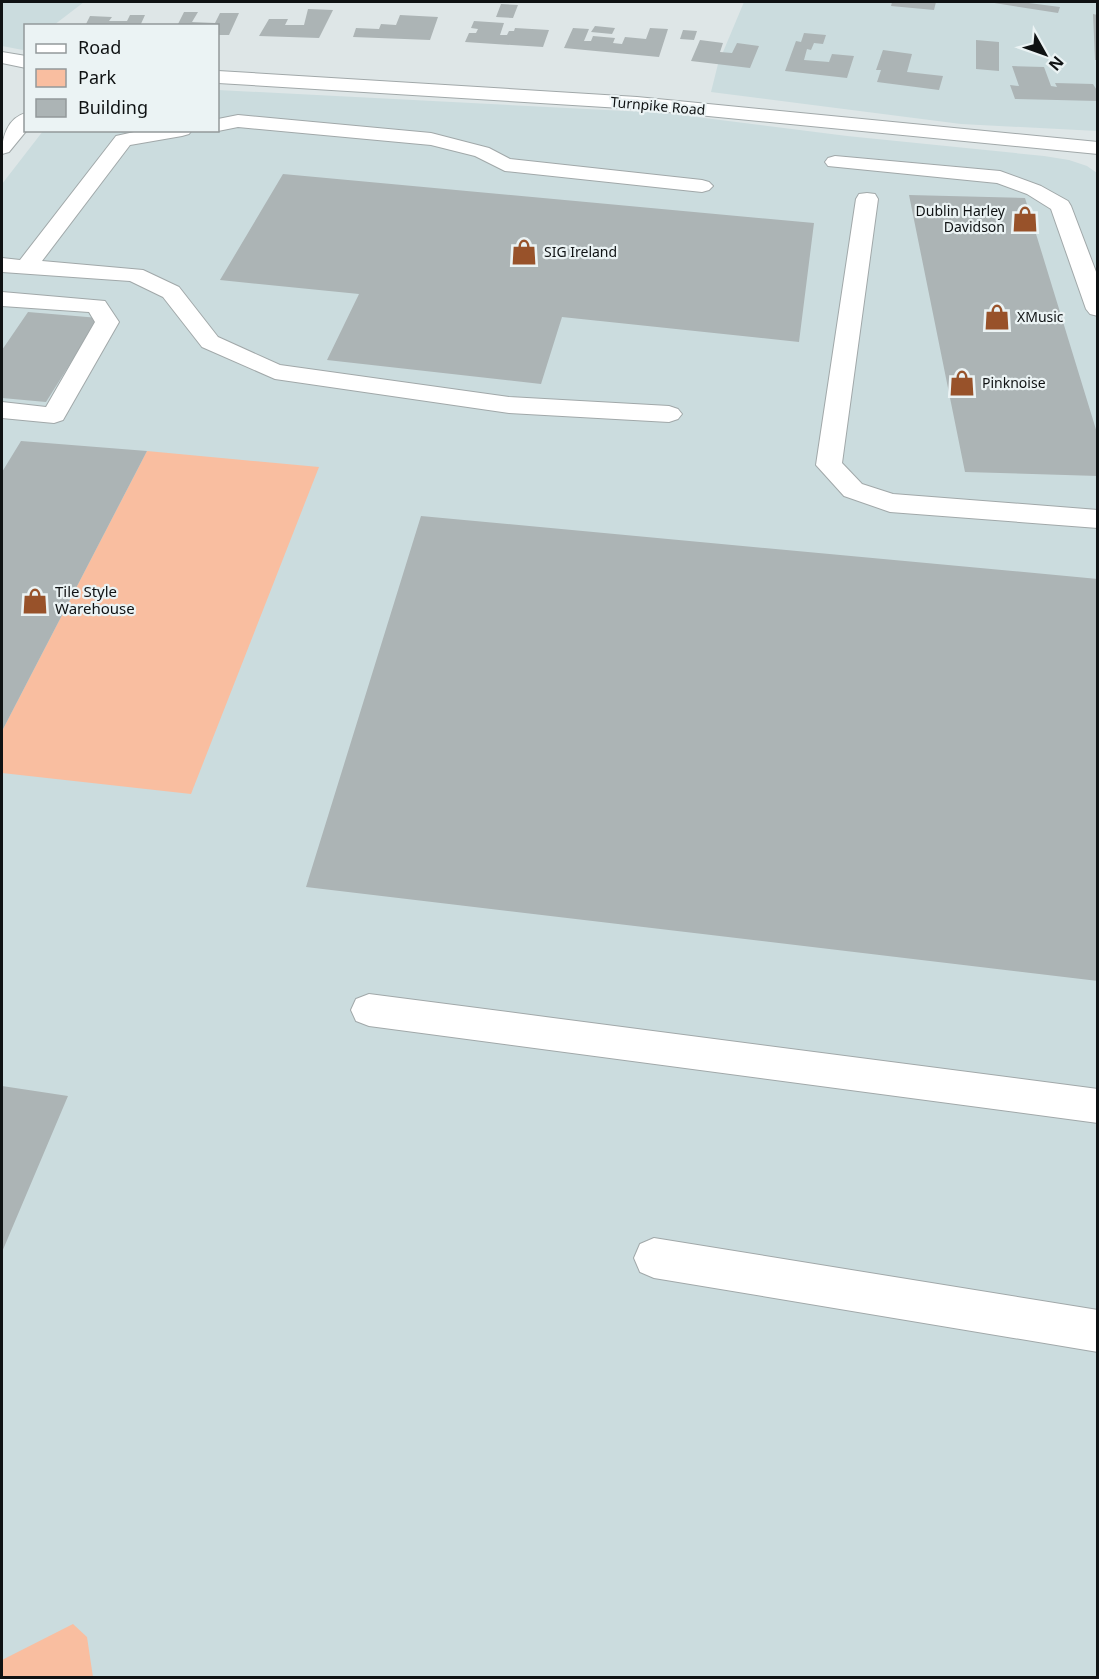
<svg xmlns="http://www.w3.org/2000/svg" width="1099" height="1679" font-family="'Noto Sans',sans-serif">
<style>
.built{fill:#cbdcde}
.green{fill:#f9bea0}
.building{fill:#acb4b5}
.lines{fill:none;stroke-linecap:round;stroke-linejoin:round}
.minor-casing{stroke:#a1a8a9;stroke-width:2}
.minor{fill:#fff;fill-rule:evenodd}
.labels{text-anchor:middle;stroke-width:4.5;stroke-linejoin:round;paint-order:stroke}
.far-street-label{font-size:14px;fill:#0f1213;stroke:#ebf3f4}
.far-poi-label{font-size:14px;fill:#0f1213;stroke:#ebf3f4;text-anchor:start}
.poi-label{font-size:15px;fill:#0f1213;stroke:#ebf3f4;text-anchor:start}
</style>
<rect width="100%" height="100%" fill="#dee6e7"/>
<path class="built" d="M2 2H84L54 25 26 26 25 48 23 50 2 46Z
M744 2H1097V131L961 124 711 92 718 64Z
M218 90 665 113 847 136 1044 156 1069 160 1087 166 1097 173V1677H2V184L43 131 218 130Z"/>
<path class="green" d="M147 451 319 467 191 794 2 773V731Z
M73 1624 87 1637 93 1677H2V1660Z"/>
<path class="building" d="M892 2H936L934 10 891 6Z
M988 2H1021L1060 7 1058 13Z
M501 4 518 5 513 18 496 17Z
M308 9 333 10 319 38 259 36 269 19H288L285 25H304Z
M184 12H198L192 22 215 23 220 13H239L229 35H218V26H177Z
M1093 14 1098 15V60H1095Z
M130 15H145L140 26H85L90 16 112 17 109 21H127Z
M400 15 438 17 430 40 353 37 356 28 379 29 381 24 396 25Z
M474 21 504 23 500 35H507L509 31H514L515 28 549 30 543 47 465 42 469 33H476L478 29 471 28Z
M595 26 615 28 612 34 591 32Z
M573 28 589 29 584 41H591L593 36 615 38 613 43 622 44 625 37 646 39 650 28 668 29 659 57 564 48Z
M683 30 697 31 694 40 680 39Z
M804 33 826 35 823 44 814 43 811 50 807 49 804 60 829 62 832 54 854 56 847 78 785 71 796 41 801 42Z
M700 40 723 43 720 52 732 53 737 43 759 46 750 68 691 61Z
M976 40 999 42V71L976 69Z
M883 50 912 54 907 72 943 76 939 90 877 82 881 70H876Z
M1012 66 1044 67 1051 86 1057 87 1055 83 1093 84 1098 92V101L1015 99 1010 85 1019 86Z
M283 174 814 223 799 342 562 317 541 384 327 360 359 294 220 280Z
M909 195 1025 198 1098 436V476L965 472Z
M28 312 99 318 46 402 2 398V350Z
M21 441 147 451 2 731V472Z
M421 516 1098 579V981L306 887Z
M2 1086 68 1096 2 1252Z"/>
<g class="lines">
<g class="minor-casing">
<path id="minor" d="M2 52 26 56V68L2 63Z
M218 71 637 97 1098 142V154L637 109 218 83Z
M26 113 27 130 9 152 2 154C2 138 7 118 26 113Z
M238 115 431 133 489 148 510 159 702 180 709 182 713 186 709 190 702 192 505 171 475 156 431 145 238 127 218 131 216 130 218 119Z
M143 130H192L189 134 182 136 130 145 42 261 143 270 179 287 218 337 280 365 509 397 669 406 678 409 682 414 678 419 669 422 509 413 275 379 202 347 163 297 130 281 2 272V258L20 260 116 136Z
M835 156 1000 171 1041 186 1068 201 1071 206 1098 277V316L1090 314 1086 309 1051 209 1027 194 997 183 828 166 825 162 828 158Z
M867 193 875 194 878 199 842 463 862 484 893 494 1098 510V528L890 512 844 496 816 465 856 199 859 194Z
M2 292 105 301 119 322 63 420 54 423 2 418V402L46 407 95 322 89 312 2 306Z
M369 994 1098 1089V1123L369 1026 356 1021 351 1010 356 999Z
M654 1238 1098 1310V1352L654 1278 640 1272 634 1258 640 1244Z"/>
</g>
<use href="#minor" class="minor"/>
</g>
<defs>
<g id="shop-bare" transform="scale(2.07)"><path d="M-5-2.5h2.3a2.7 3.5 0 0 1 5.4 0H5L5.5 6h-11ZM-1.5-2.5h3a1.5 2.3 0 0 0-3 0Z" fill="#98522a" stroke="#ebf3f4" stroke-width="2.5" paint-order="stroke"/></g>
</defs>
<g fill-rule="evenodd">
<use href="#shop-bare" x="1025" y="219"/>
<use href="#shop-bare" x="524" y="252"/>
<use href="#shop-bare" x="997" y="317"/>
<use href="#shop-bare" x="962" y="383"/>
<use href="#shop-bare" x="35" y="601"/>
</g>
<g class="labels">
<g class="far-street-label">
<text transform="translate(658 106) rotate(5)" y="5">Turnpike Road</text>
</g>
<g class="far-poi-label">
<text x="1005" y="216" text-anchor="end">Dublin Harley<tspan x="1005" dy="16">Davidson</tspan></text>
<text x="544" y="257">SIG Ireland</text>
<text x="1017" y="322">XMusic</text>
<text x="982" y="388">Pinknoise</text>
</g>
<g class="poi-label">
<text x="55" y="597">Tile Style<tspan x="55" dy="17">Warehouse</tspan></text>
</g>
</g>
<rect width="1099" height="1679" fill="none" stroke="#0f1213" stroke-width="6"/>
<rect x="24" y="24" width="195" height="108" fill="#ebf3f4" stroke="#93999a" stroke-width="1.5"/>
<rect x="36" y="44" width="30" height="9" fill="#ffffff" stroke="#93999a" stroke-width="1.5"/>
<text x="78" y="54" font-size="18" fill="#0f1213">Road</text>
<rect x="36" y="69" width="30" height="18" fill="#f9bea0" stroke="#93999a" stroke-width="1.5"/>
<text x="78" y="84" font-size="18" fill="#0f1213">Park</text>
<rect x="36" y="99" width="30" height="18" fill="#acb4b5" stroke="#93999a" stroke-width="1.5"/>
<text x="78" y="114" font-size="18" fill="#0f1213">Building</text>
<g transform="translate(1045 54) rotate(130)" stroke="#ebf3f4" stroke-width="4.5" paint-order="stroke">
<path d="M0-4.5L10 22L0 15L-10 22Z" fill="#0f1213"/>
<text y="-9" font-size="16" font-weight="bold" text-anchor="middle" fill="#0f1213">N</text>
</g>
</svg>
